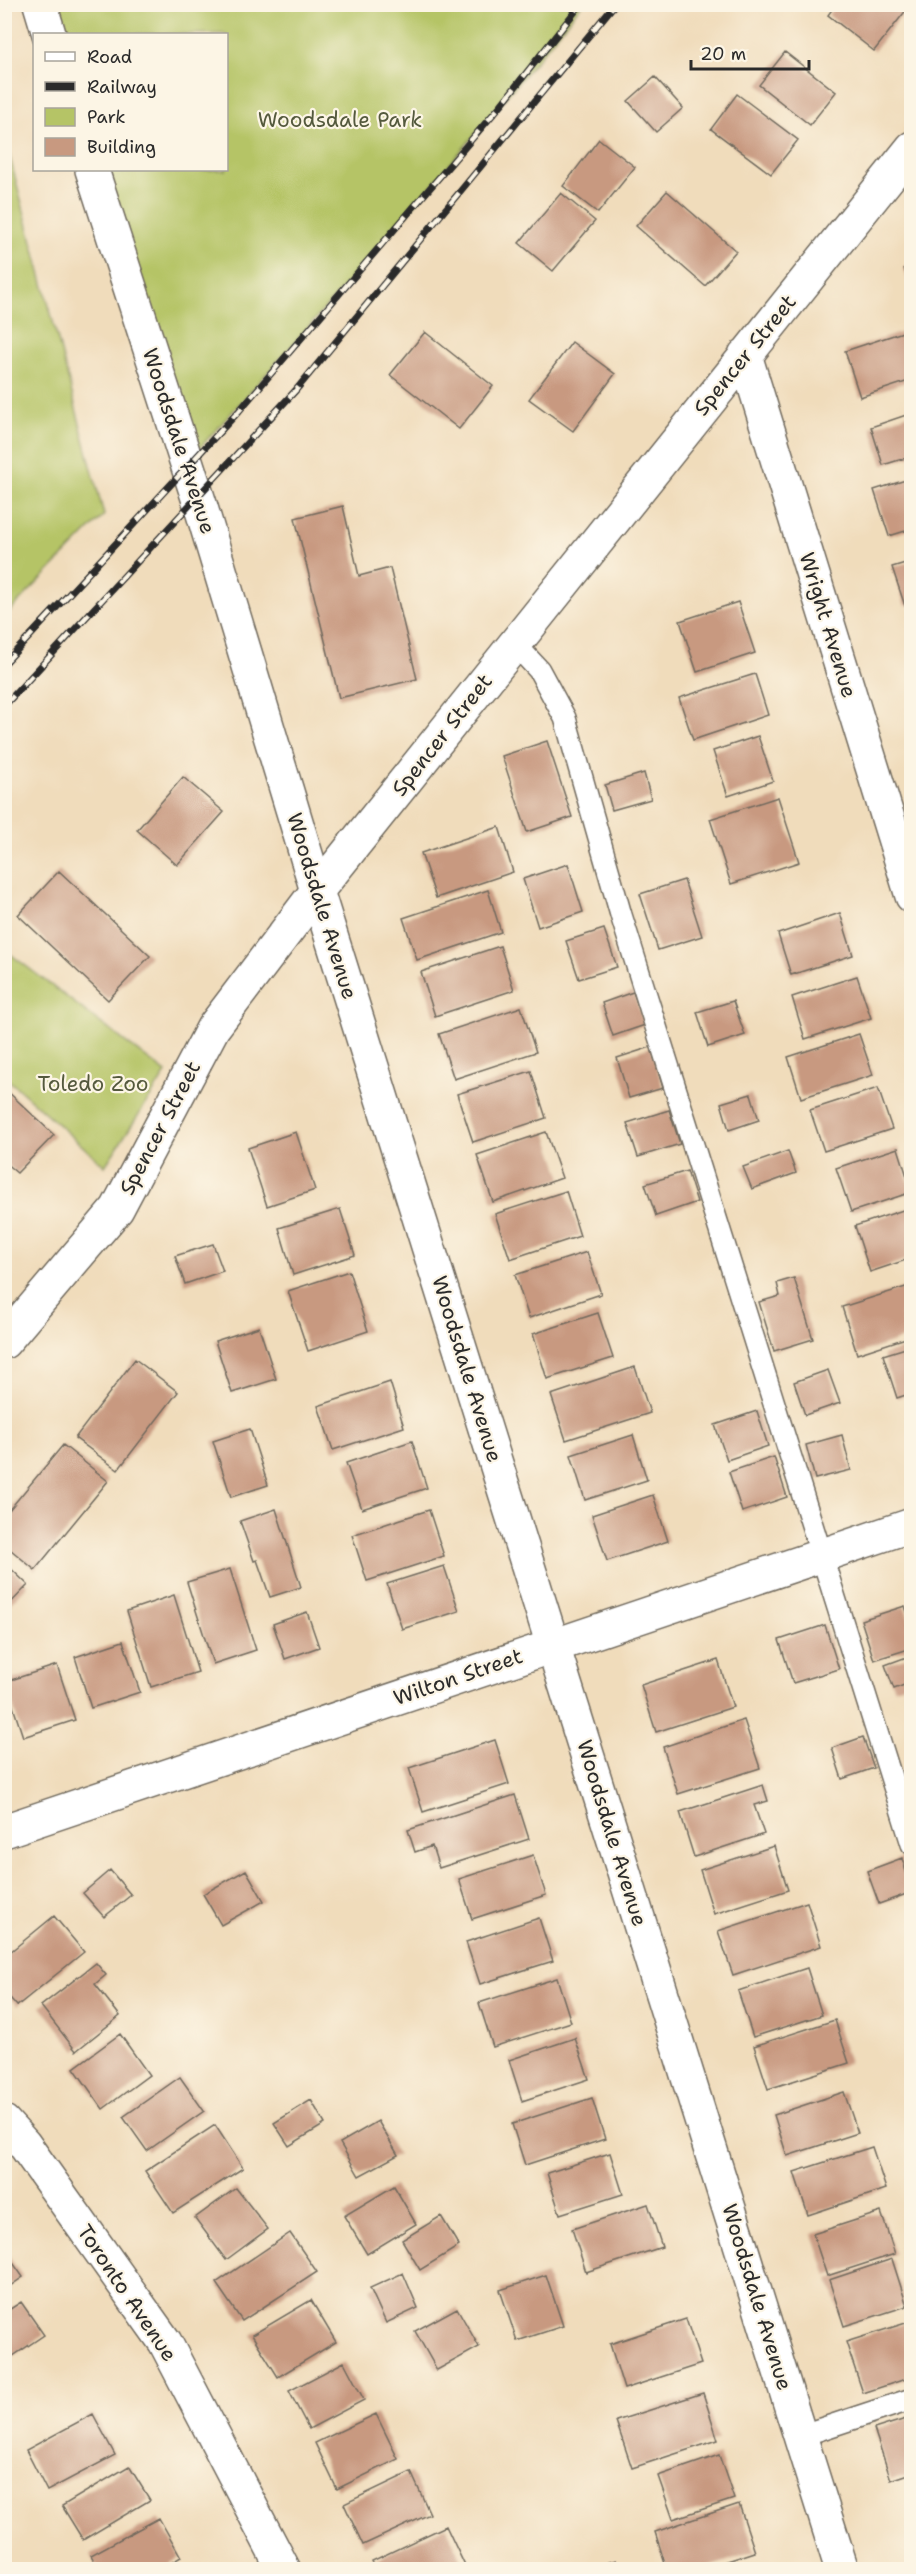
<svg xmlns="http://www.w3.org/2000/svg" width="916" height="2574" font-family="'Shantell Sans',sans-serif">
<style>
.green{fill:#b5c466;stroke:#707848;stroke-width:1.5}
.building{fill:#c89980}
.lines{fill:none;stroke-linecap:round;stroke-linejoin:round}
.service-casing{stroke:#70695d;stroke-width:24}
.minor-casing{stroke:#70695d;stroke-width:36}
.tertiary-casing{stroke:#70695d;stroke-width:36}
.service{stroke:#fff;stroke-width:21}
.minor{stroke:#fff;stroke-width:33}
.tertiary{stroke:#fff;stroke-width:33}
.rail-casing{stroke:#2b2b2b;stroke-width:7}
.rail{stroke:#fcf5e5;stroke-width:4.5;stroke-dasharray:14;stroke-linecap:butt}
.labels{text-anchor:middle;stroke-width:4.5;stroke-linejoin:round;paint-order:stroke}
.park-label{font-size:21px;fill:#54593d;stroke:#fcf5e5}
.street-label{font-size:21px;fill:#2b2b2b;stroke:#fcf5e5}
</style>
<rect width="100%" height="100%" fill="#fcf5e5"/>
<filter id="ink" filterUnits="userSpaceOnUse"><feTurbulence type="fractalNoise" baseFrequency=".0167" numOctaves="2"/><feDisplacementMap in="SourceGraphic" scale="12" xChannelSelector="R" yChannelSelector="G"/><feConvolveMatrix kernelMatrix="1 2 1 2 8 2 1 2 1" color-interpolation-filters="sRGB"/></filter>
<filter id="wash" filterUnits="userSpaceOnUse"><feTurbulence type="fractalNoise" baseFrequency=".008" numOctaves="4" result="noise"/><feDisplacementMap in="SourceGraphic" scale="24" xChannelSelector="R" yChannelSelector="G"/><feGaussianBlur stdDeviation="1.35" result="paint"/><feColorMatrix in="noise" values="0 0 0 0 0 0 0 0 0 0 0 0 0 0 0 0 0 1.4 0 .05"/><feComposite in="paint" operator="in"/></filter>
<g filter="url(#wash)">
<rect width="100%" height="100%" fill="#f0dcbb"/>
<path class="green" d="M39 5H581C455 163 321 315 184 465L91 170H226V34H48Z
M5 139 104 515 5 616H4Z
M5 950 166 1073 105 1166 5 1077Z"/>
<g id="blocks">
<path class="building" d="M836 4H911L874 51 828 15Z
M785 52 836 92 810 125 759 85Z
M655 77 683 108 656 132 628 101Z
M737 94 798 140 771 174 711 129Z
M599 139 635 167 598 213 563 186Z
M667 191 736 251 705 286 636 226Z
M561 193 595 221 553 271 519 243Z
M912 266V290H911L904 268Z
M906 331 912 348V380L860 397 845 351Z
M425 332 493 386 459 429 390 375Z
M572 342 615 374 573 431 529 399Z
M912 413V456L883 465 871 427Z
M912 478V529L889 536 874 490Z
M343 506 359 576 390 568 417 679 339 698 295 518Z
M912 561V603L905 606 892 567Z
M738 602 755 653 697 672 680 621Z
M755 674 768 715 693 740 679 698Z
M758 736 773 781 728 796 713 751Z
M547 741 572 817 527 832 502 756Z
M644 773 651 799 612 810 605 785Z
M183 777 224 812 177 865 137 830Z
M778 797 799 862 731 884 710 819Z
M499 827 513 872 436 898 421 853Z
M568 864 583 912 538 927 523 879Z
M59 871 150 956 108 1000 18 915Z
M684 880 702 936 658 950 640 894Z
M488 890 501 932 417 960 403 918Z
M840 913 853 955 791 975 778 934Z
M604 929 617 967 579 979 566 941Z
M500 946 514 990 435 1016 421 972Z
M857 976 871 1018 805 1039 792 997Z
M633 992 645 1025 613 1036 602 1003Z
M733 1001 745 1035 708 1047 697 1012Z
M521 1007 536 1052 454 1079 439 1034Z
M859 1034 873 1075 801 1098 788 1057Z
M651 1047 663 1088 629 1098 617 1058Z
M531 1071 546 1118 473 1142 457 1094Z
M4 1088 54 1135 17 1173 4 1162Z
M878 1088 892 1129 824 1151 810 1110Z
M751 1094 759 1120 729 1130 721 1103Z
M669 1110 680 1144 638 1157 627 1123Z
M296 1132 315 1190 267 1206 248 1148Z
M546 1132 562 1178 493 1202 477 1155Z
M898 1148 912 1192 851 1212 836 1168Z
M788 1151 796 1173 752 1189 743 1167Z
M687 1171 697 1202 656 1216 645 1184Z
M566 1191 580 1236 510 1259 495 1214Z
M912 1207V1258L870 1272 855 1226Z
M340 1209 355 1255 293 1275 279 1228Z
M213 1244 223 1271 185 1284 175 1256Z
M587 1252 601 1294 529 1318 515 1275Z
M349 1271 368 1331 308 1351 288 1291Z
M794 1278 813 1339 774 1351 759 1302 780 1296 777 1283Z
M912 1285V1336L857 1354 842 1307Z
M598 1313 613 1358 547 1379 533 1334Z
M259 1327 276 1379 232 1393 215 1341Z
M912 1346V1393L897 1398 883 1355Z
M135 1359 178 1392 118 1470 75 1438Z
M635 1367 650 1413 566 1440 551 1395Z
M828 1370 840 1403 805 1415 794 1382Z
M390 1382 404 1427 333 1450 318 1406Z
M757 1411 768 1446 727 1460 715 1425Z
M250 1429 268 1485 231 1497 213 1441Z
M633 1435 647 1480 585 1500 571 1455Z
M842 1435 851 1470 815 1479 806 1445Z
M412 1441 427 1488 362 1509 346 1463Z
M63 1445 108 1481 35 1570 4 1544V1516Z
M774 1457 787 1497 742 1512 729 1472Z
M653 1495 668 1541 607 1561 592 1515Z
M276 1509 301 1587 270 1597 257 1560 254 1561 240 1521Z
M429 1510 444 1556 367 1581 352 1535Z
M4 1562 28 1585 4 1610Z
M444 1566 459 1611 402 1629 387 1584Z
M230 1569 256 1650 213 1664 187 1582Z
M174 1595 198 1672 151 1687 127 1611Z
M905 1606 912 1627V1648L874 1660 861 1620Z
M307 1612 319 1647 285 1659 273 1624Z
M825 1625 839 1669 793 1683 779 1640Z
M123 1641 140 1692 91 1708 75 1657Z
M912 1655V1682L894 1689 885 1665Z
M718 1660 733 1707 656 1732 641 1685Z
M57 1665 75 1720 23 1737 5 1682Z
M744 1720 760 1768 678 1794 663 1747Z
M863 1737 874 1768 842 1779 832 1748Z
M495 1740 509 1784 423 1812 409 1768Z
M763 1785 768 1801 754 1805 764 1834 694 1857 680 1812Z
M515 1795 529 1839 439 1868 432 1846 415 1852 408 1830Z
M774 1846 788 1890 714 1914 700 1870Z
M533 1855 546 1895 472 1919 459 1879Z
M902 1858 912 1892 879 1904 867 1871Z
M110 1870 131 1895 104 1917 83 1893Z
M246 1870 264 1901 221 1925 203 1894Z
M807 1902 821 1946 733 1975 718 1931Z
M54 1916 84 1952 17 2006 4 1991V1957Z
M539 1918 553 1961 480 1984 466 1942Z
M96 1963 106 1975 95 1984 120 2016 76 2051 41 2006Z
M807 1968 822 2015 753 2037 738 1991Z
M557 1978 571 2022 493 2047 479 2003Z
M835 2020 849 2063 768 2089 754 2046Z
M120 2034 149 2075 103 2109 74 2068Z
M575 2038 589 2079 522 2101 509 2060Z
M180 2077 204 2111 147 2151 123 2117Z
M844 2092 858 2133 787 2156 774 2115Z
M592 2098 605 2139 525 2165 512 2124Z
M311 2100 325 2124 289 2146 274 2123Z
M378 2121 398 2155 359 2176 340 2143Z
M215 2125 243 2168 173 2213 145 2171Z
M872 2147 886 2189 808 2215 794 2172Z
M610 2153 623 2194 560 2214 547 2173Z
M394 2186 416 2224 367 2254 344 2216Z
M236 2188 268 2229 226 2260 195 2218Z
M648 2204 662 2247 586 2272 572 2229Z
M881 2212 895 2254 827 2276 813 2234Z
M441 2216 459 2246 420 2270 402 2240Z
M290 2233 317 2272 242 2321 216 2283Z
M4 2250 23 2277 4 2290Z
M892 2259 907 2306 844 2326 829 2280Z
M403 2273 418 2308 386 2323 370 2288Z
M546 2275 563 2326 517 2341 500 2290Z
M311 2300 336 2342 278 2377 252 2335Z
M21 2302 44 2335 4 2362V2313Z
M457 2308 479 2347 437 2370 415 2331Z
M686 2319 701 2364 624 2389 610 2344Z
M912 2321V2377L863 2393 846 2342Z
M344 2362 364 2400 309 2429 289 2391Z
M703 2393 718 2440 632 2468 616 2421Z
M93 2414 115 2455 47 2491 26 2450Z
M376 2414 398 2459 337 2489 315 2443Z
M912 2417V2473L891 2480 874 2429Z
M719 2455 734 2499 673 2519 658 2476Z
M129 2466 150 2500 83 2540 62 2506Z
M411 2472 430 2514 363 2545 344 2504Z
M739 2504 755 2552 700 2570H667L655 2532Z
M159 2518 181 2557 159 2570H99L91 2555Z
M446 2526 466 2568 376 2570 372 2561Z
M616 2560 618 2570H587L586 2569Z"/>
</g>
</g>
<g filter="url(#ink)">
<use href="#blocks" fill-opacity="0" stroke="#70695d" stroke-width="1.5"/>
<g class="lines">
<g class="service-casing">
<path id="service" d="M514 643 539 670 565 718 621 915 912 1844
M800 2436 912 2399"/>
</g>
<g class="minor-casing">
<path id="minor" d="M745 355 912 896
M4 1342 117 1209 213 1028 317 891 912 148
M4 1831 912 1525
M4 2122 24 2144 165 2342 284 2570"/>
</g>
<g class="tertiary-casing">
<path id="tertiary" d="M40 4 49 34
M92 170 200 504 317 891 842 2570"/>
</g>
<use href="#service" class="service"/>
<use href="#minor" class="minor"/>
<use href="#tertiary" class="tertiary"/>
<g class="rail-casing">
<path id="rail" d="M4 664 239 411 501 105 581 4
M4 706 296 390 615 4"/>
</g>
<use href="#rail" class="rail"/>
</g>
</g>
<g class="labels">
<g class="park-label">
<text x="340" y="127">Woodsdale Park</text>
<text x="93" y="1091">Toledo Zoo</text>
</g>
<g class="street-label">
<text transform="translate(745 355) rotate(-51)" y="7">Spencer Street</text>
<text transform="translate(179 441) rotate(72)" y="7">Woodsdale Avenue</text>
<text transform="translate(828 625) rotate(73)" y="7">Wright Avenue</text>
<text transform="translate(442 735) rotate(-52)" y="7">Spencer Street</text>
<text transform="translate(322 906) rotate(73)" y="7">Woodsdale Avenue</text>
<text transform="translate(160 1128) rotate(-62)" y="7">Spencer Street</text>
<text transform="translate(467 1369) rotate(73)" y="7">Woodsdale Avenue</text>
<text transform="translate(458 1677) rotate(-19)" y="7">Wilton Street</text>
<text transform="translate(612 1833) rotate(73)" y="7">Woodsdale Avenue</text>
<text transform="translate(127 2293) rotate(56)" y="7">Toronto Avenue</text>
<text transform="translate(757 2297) rotate(73)" y="7">Woodsdale Avenue</text>
</g>
</g>
<rect width="916" height="2574" fill="none" stroke="#fcf5e5" stroke-width="24"/>
<rect x="33" y="33" width="195" height="138" fill="#fcf5e5" stroke="#a8a49b" stroke-width="1.5"/>
<rect x="45" y="52" width="30" height="9" fill="#ffffff" stroke="#a8a49b" stroke-width="1.5"/>
<text x="87" y="63" font-size="18" fill="#2b2b2b">Road</text>
<rect x="45" y="82" width="30" height="9" fill="#2b2b2b" stroke="#a8a49b" stroke-width="1.5"/>
<text x="87" y="93" font-size="18" fill="#2b2b2b">Railway</text>
<rect x="45" y="108" width="30" height="18" fill="#b5c466" stroke="#a8a49b" stroke-width="1.5"/>
<text x="87" y="123" font-size="18" fill="#2b2b2b">Park</text>
<rect x="45" y="138" width="30" height="18" fill="#c89980" stroke="#a8a49b" stroke-width="1.5"/>
<text x="87" y="153" font-size="18" fill="#2b2b2b">Building</text>
<path d="M691 60v9h118v-9" fill="none" stroke="#2b2b2b" stroke-width="3"/>
<text x="700" y="60" font-size="18" fill="#2b2b2b" stroke="#fcf5e5" stroke-width="4.5" paint-order="stroke">20 m</text>
</svg>
